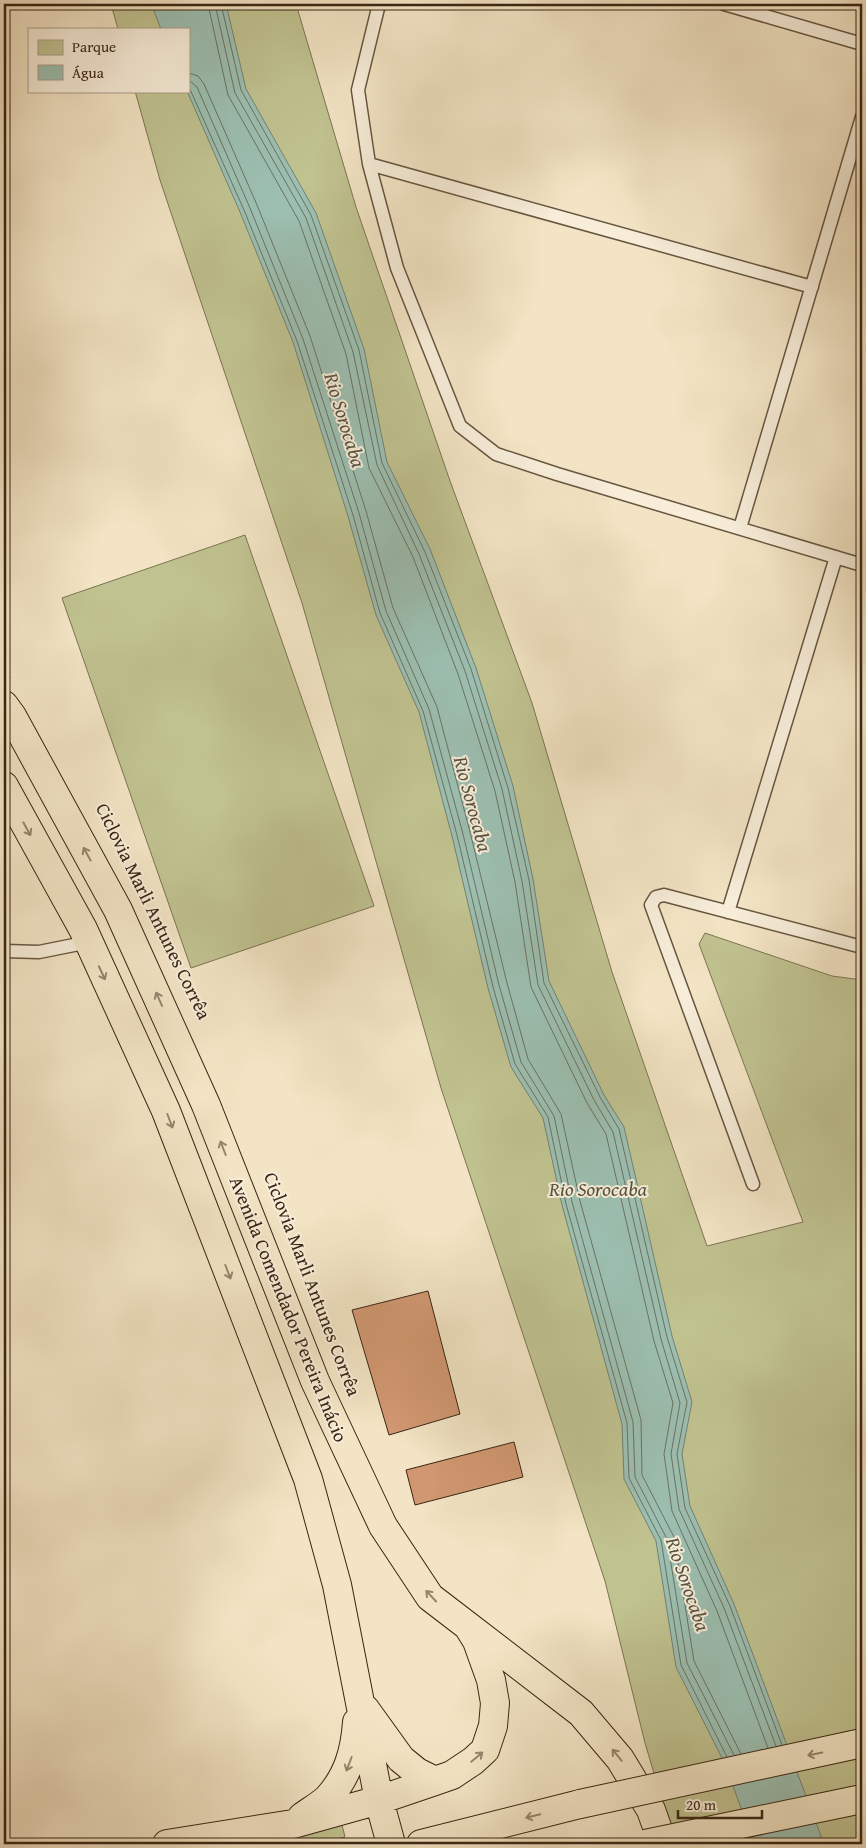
<svg xmlns="http://www.w3.org/2000/svg" width="866" height="1848" font-family="'Gentium Book Plus',serif">
<style>
.green{fill:#c0c290;stroke:#7c7452}
.water{fill:#9cbfb1;stroke:#748172}
.lines{fill:none;stroke-linecap:round;stroke-linejoin:round}
.shore{stroke:#6a7262;stroke-width:1}
.building{fill:#d09770;stroke:#392513}
.service-casing{stroke:#67553f;stroke-width:15}
.trunk-casing{stroke:#392513;stroke-width:30}
.path{stroke:#392513;stroke-width:3;stroke-dasharray:1 2.5;stroke-linecap:butt}
.service{stroke:#f7edd9;stroke-width:12}
.trunk{stroke:#f2e4c4;stroke-width:28}
.trunk-bridge-casing{stroke:#392513;stroke-width:30;stroke-linecap:butt}
.motorway-bridge-casing{stroke:#392513;stroke-width:30;stroke-linecap:butt}
.trunk-bridge{stroke:#f2e4c4;stroke-width:28}
.motorway-bridge{stroke:#f2e4c4;stroke-width:28}
.oneway{stroke:#96846c}
.labels{text-anchor:middle;stroke-width:4;stroke-linejoin:round;paint-order:stroke}
.street-label{font-size:19px;fill:#392513;stroke:#f7edd9}
.water-label{font-size:20px;font-style:italic;fill:#575342;stroke:#f7edd9}
</style>
<rect width="100%" height="100%" fill="#f2e4c4"/>
<filter id="stains"><feTurbulence type="fractalNoise" baseFrequency=".004" numOctaves="4"/><feColorMatrix values="0 0 0 0 .2 0 0 0 0 .09 0 0 0 0 .02 0 0 0 .5 -.17"/></filter>
<radialGradient id="worn" r=".72"><stop offset=".6" stop-color="#630" stop-opacity="0"/><stop offset="1" stop-color="#630" stop-opacity=".3"/></radialGradient>
<path class="green" d="M111 4H296L356 207 450 481 532 703 612 972 707 1246 803 1222 699 944 705 933 832 976 862 980V1844H675L645 1743 605 1581 441 1088 302 603 160 180 135 91H189V29H118Z
M245 535 374 906 191 968 62 598Z
M342 1825 345 1837 317 1844H255Z"/>
<path class="water" d="M151 4H226L246 89 316 213 364 349 387 462 430 549 476 668 513 786 533 879 549 981 604 1095 624 1127 672 1336 692 1402 682 1454 690 1506 734 1604 824 1844H754L725 1764 676 1667 656 1541 624 1479 622 1424 562 1205 543 1118 511 1067 488 988 452 836 419 712 376 615 348 516 293 342 240 212 187 91H189V29H161Z"/>
<g class="lines">
<path class="shore" d="M208 4 228 95 299 221 346 354 369 468 413 557 458 674 495 791 515 882 531 987 587 1103 606 1134 654 1341 673 1403 664 1454 672 1511 717 1611 768 1748
M215 4 235 93 306 218 353 352 377 465 419 554 465 671 502 789 522 881 538 985 594 1100 613 1132 661 1339 680 1403 671 1454 679 1509 724 1608 776 1746
M221 4 241 90 311 215 359 350 382 463 425 552 471 669 508 788 529 880 544 983 600 1097 619 1129 667 1337 687 1402 677 1454 685 1508 730 1606 782 1745
M189 73 198 76 204 84 257 205 310 336 366 511 393 608 437 707 470 832 507 983 528 1059 561 1114 580 1201 641 1420 642 1475 674 1537 694 1661 741 1754
M189 80 197 87 250 208 303 339 359 513 386 611 429 709 463 834 499 985 521 1062 554 1116 572 1202 633 1422 635 1477 667 1539 687 1663 734 1755
M189 87 244 210 297 341 353 515 380 613 423 711 457 835 493 987 515 1064 548 1117 566 1204 627 1423 629 1478 661 1540 681 1665 727 1757"/>
</g>
<path class="building" d="M428 1291 460 1414 389 1435 352 1310Z
M514 1442 523 1477 415 1505 406 1470Z"/>
<g class="lines">
<g class="service-casing">
<path id="service" d="M379 4 358 90 369 164 397 268 460 426 496 454 557 474 862 565
M724 4 862 44
M369 164 812 287
M740 528 862 117
M728 912 836 557
M4 951 39 952 89 942
M753 1184 651 905 656 897 664 895 862 947"/>
</g>
<g class="trunk-casing">
<path id="trunk" d="M4 705 12 716 118 910 206 1105 315 1381 383 1526 430 1597 581 1713 620 1759 651 1810 663 1844
M4 786 83 929 166 1111 308 1479 337 1585 379 1800 391 1844
M365 1709 401 1759 417 1772 435 1781
M302 1817C310 1811 321 1805 328 1798 348 1776 355 1751 357 1722
M167 1844 293 1824 379 1800 435 1781 452 1775 473 1761 485 1750 493 1726 495 1703 491 1680 477 1641 469 1628
M421 1844 580 1804"/>
</g>
<path class="path" d="M4 669 10 678"/>
<use href="#service" class="service"/>
<use href="#trunk" class="trunk"/>
<g class="trunk-bridge-casing">
<path id="trunk-bridge" d="M580 1804 862 1743"/>
</g>
<g class="motorway-bridge-casing">
<path id="motorway-bridge" d="M645 1844 862 1799"/>
</g>
<use href="#trunk-bridge" class="trunk-bridge"/>
<use href="#motorway-bridge" class="motorway-bridge"/>
</g>
<defs><path id="oneway-shaft" d="M-6 0H5M1.5-3L5.5 0L1.5 3" fill="none" stroke-width="1.6" stroke-linecap="round" stroke-linejoin="round" transform="scale(1.25)"/></defs>
<g class="oneway">
<use href="#oneway-shaft" transform="translate(27 829) rotate(61)"/>
<use href="#oneway-shaft" transform="translate(87 854) rotate(-119)"/>
<use href="#oneway-shaft" transform="translate(102 973) rotate(65)"/>
<use href="#oneway-shaft" transform="translate(159 999) rotate(-114)"/>
<use href="#oneway-shaft" transform="translate(170 1121) rotate(69)"/>
<use href="#oneway-shaft" transform="translate(223 1148) rotate(-111)"/>
<use href="#oneway-shaft" transform="translate(228 1272) rotate(69)"/>
<use href="#oneway-shaft" transform="translate(431 1596) rotate(-133)"/>
<use href="#oneway-shaft" transform="translate(815 1754) rotate(168)"/>
<use href="#oneway-shaft" transform="translate(617 1755) rotate(-129)"/>
<use href="#oneway-shaft" transform="translate(477 1757) rotate(-40)"/>
<use href="#oneway-shaft" transform="translate(349 1764) rotate(111)"/>
<use href="#oneway-shaft" transform="translate(533 1816) rotate(166)"/>
</g>
<g class="labels">
<g class="street-label">
<text transform="translate(154 911) rotate(64)" y="7">Ciclovia Marli Antunes Corrêa</text>
<text transform="translate(313 1284) rotate(69)" y="7">Ciclovia Marli Antunes Corrêa</text>
<text transform="translate(289 1309) rotate(68)" y="7">Avenida Comendador Pereira Inácio</text>
</g>
<g class="water-label">
<text transform="translate(345 420) rotate(73)" y="7">Rio Sorocaba</text>
<text transform="translate(473 804) rotate(75)" y="7">Rio Sorocaba</text>
<text x="598" y="1196">Rio Sorocaba</text>
<text transform="translate(688 1584) rotate(71)" y="7">Rio Sorocaba</text>
</g>
</g>
<rect width="866" height="1848" fill="none" stroke="#f2e4c4" stroke-width="20"/>
<rect x="5" y="5" width="856" height="1838" fill="none" stroke="#392513" stroke-width="2.5"/>
<rect x="10" y="10" width="846" height="1828" fill="none" stroke="#392513"/>
<rect x="28" y="28" width="162" height="65" fill="#f7edd9" stroke="#ab9d8a"/>
<rect x="38" y="40" width="25" height="15" fill="#c0c290" stroke="#ab9d8a"/>
<text x="72" y="52" font-size="15" fill="#392513">Parque</text>
<rect x="38" y="65" width="25" height="15" fill="#9cbfb1" stroke="#ab9d8a"/>
<text x="72" y="78" font-size="15" fill="#392513">Água</text>
<path d="M678 1810v8h84v-8" fill="none" stroke="#392513" stroke-width="2.5"/>
<text x="686" y="1810" font-size="15" fill="#392513" stroke="#f7edd9" stroke-width="4" paint-order="stroke">20 m</text>
<rect width="100%" height="100%" filter="url(#stains)"/>
<rect width="100%" height="100%" fill="url(#worn)"/>
</svg>
